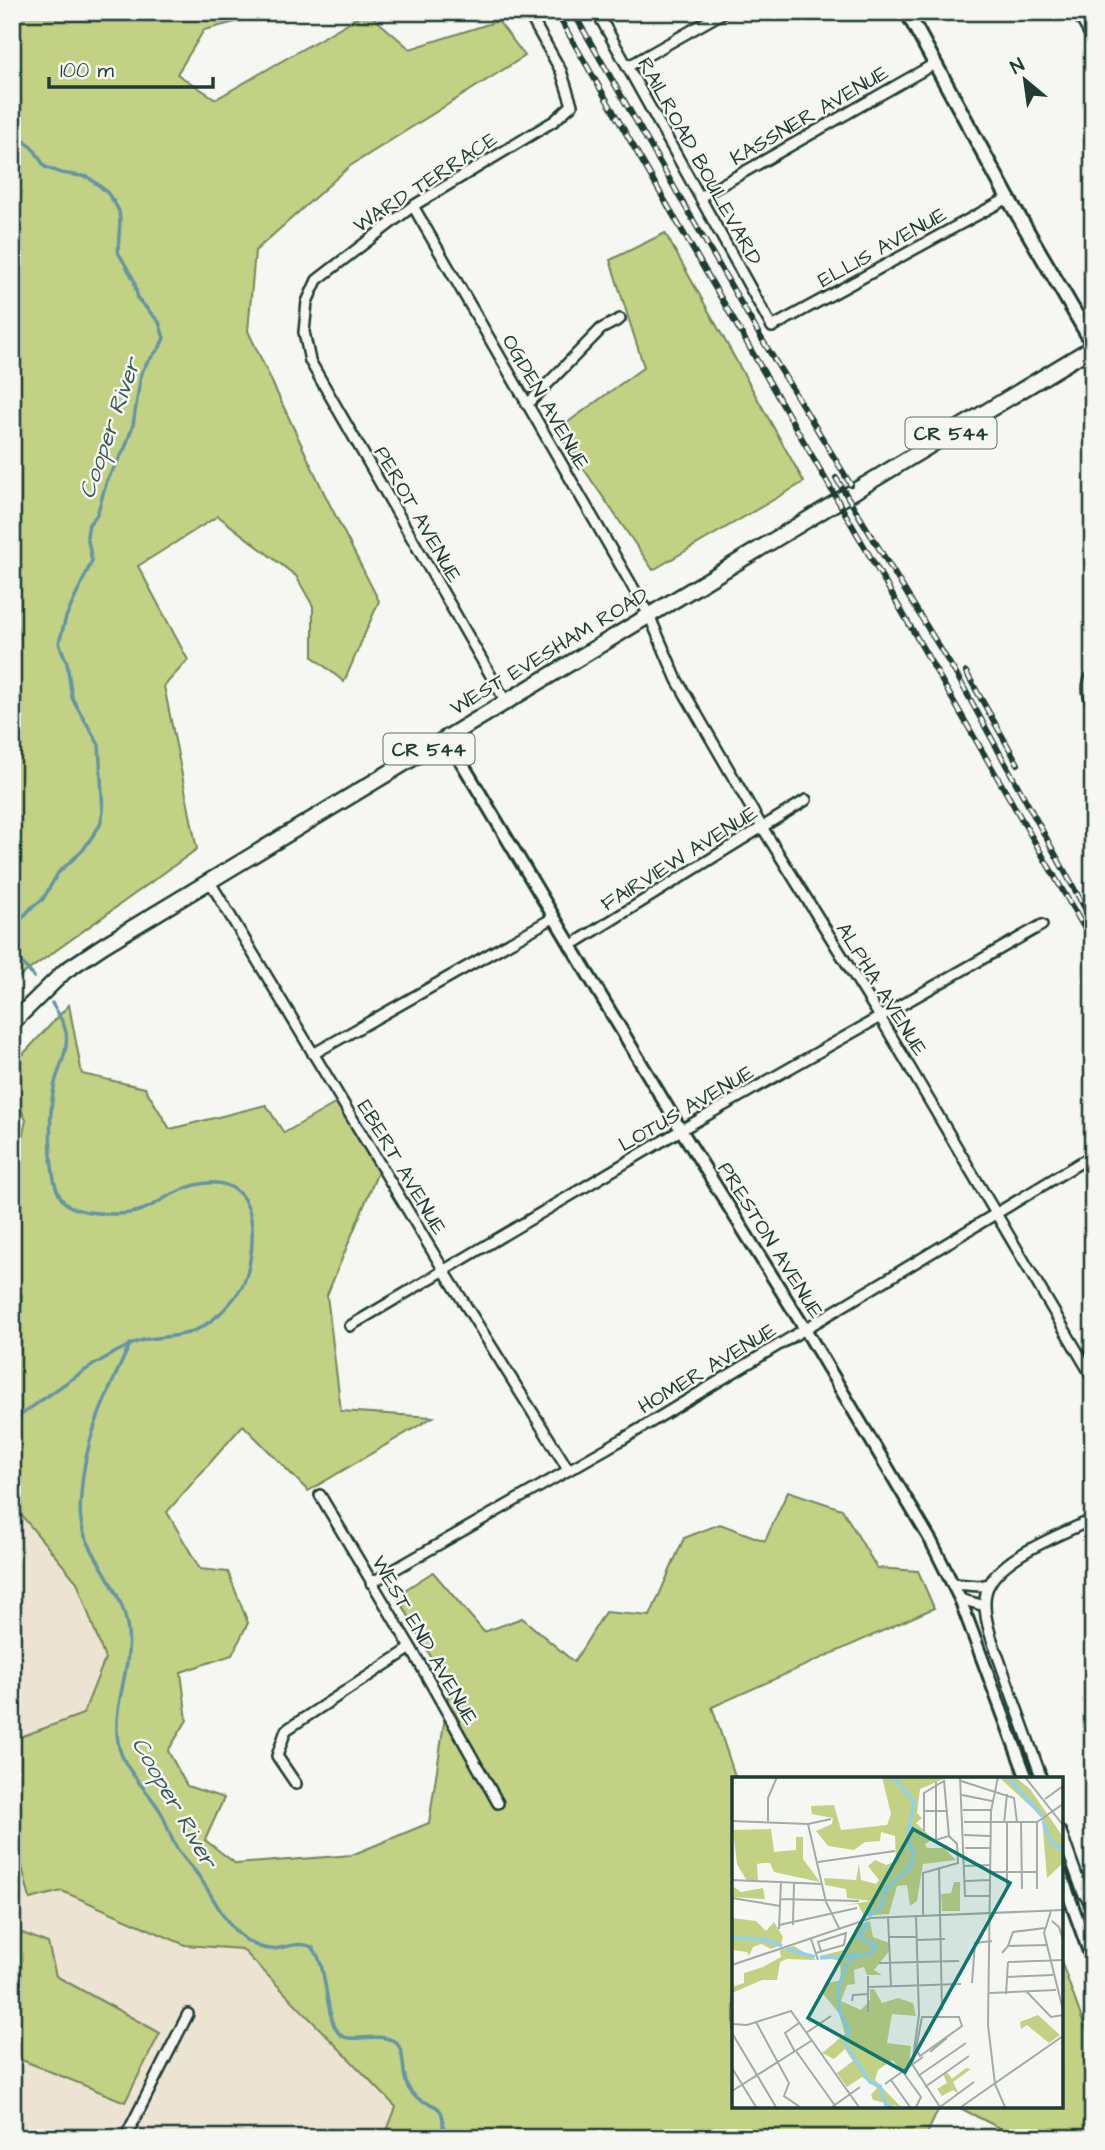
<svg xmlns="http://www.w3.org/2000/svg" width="1105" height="2150" font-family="'Architects Daughter',sans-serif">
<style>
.built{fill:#ede3d3}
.green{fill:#c3d184;stroke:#71875c;stroke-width:2}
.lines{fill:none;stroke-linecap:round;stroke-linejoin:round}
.stream{stroke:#6395a5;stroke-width:3.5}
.minor-casing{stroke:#1f3d34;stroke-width:14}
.tertiary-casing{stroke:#1f3d34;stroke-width:16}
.secondary-casing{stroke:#1f3d34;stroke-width:18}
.primary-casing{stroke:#1f3d34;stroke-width:19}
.minor{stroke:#f6f6f2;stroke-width:9}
.tertiary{stroke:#f6f6f2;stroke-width:10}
.secondary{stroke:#f6f6f2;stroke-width:12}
.primary{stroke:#f6f6f2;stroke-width:14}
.rail-casing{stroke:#1f3d34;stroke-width:6}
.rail{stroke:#f6f6f2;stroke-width:3.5;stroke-dasharray:10;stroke-linecap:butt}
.labels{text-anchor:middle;stroke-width:5;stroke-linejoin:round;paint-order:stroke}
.shield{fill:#f6f6f2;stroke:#60746d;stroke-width:2}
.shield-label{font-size:19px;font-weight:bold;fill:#1f3d34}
.street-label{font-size:21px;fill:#1f3d34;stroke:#f6f6f2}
.water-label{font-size:23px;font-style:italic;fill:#365a5a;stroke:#f6f6f2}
.inset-river{fill:none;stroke:#90d0f1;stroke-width:3.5}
.inset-road{fill:none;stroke:#a0aca6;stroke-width:2}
.view{fill:#0f766e;fill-opacity:0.15;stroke:#0f766e;stroke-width:3.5}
.inset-edge{fill:none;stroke:#1f3d34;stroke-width:3.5}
</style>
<rect width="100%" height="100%" fill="#f6f6f2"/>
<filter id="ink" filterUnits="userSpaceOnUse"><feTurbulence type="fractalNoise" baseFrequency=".0143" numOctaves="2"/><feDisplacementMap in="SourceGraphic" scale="14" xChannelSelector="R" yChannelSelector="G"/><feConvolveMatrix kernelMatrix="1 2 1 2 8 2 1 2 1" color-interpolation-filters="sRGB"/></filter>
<g filter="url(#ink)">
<path class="built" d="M12 1504 77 1582 105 1659 83 1714 12 1740Z
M19 1854 31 1899 62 1891 185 1945 242 1949 396 2107 384 2138H12V1865Z"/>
<path class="green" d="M12 12H240L243 20 204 30 177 74 216 99 367 12 410 49 498 21 525 56 350 166 255 251 248 331 326 497 379 601 344 682 313 657V606L296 576 218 516 138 566 188 660 164 686 197 849 12 982Z
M665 233 804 482 653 570 557 430 644 367 610 260Z
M69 1005 82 1074 145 1088 170 1129 266 1105 284 1133 345 1098 382 1162 327 1295 341 1411 433 1417 308 1491 243 1425 167 1512 200 1569 228 1572 248 1623 232 1655 181 1672 187 1720 168 1751 187 1786 224 1798 205 1840 236 1864 352 1855 429 1823 449 1690 397 1595 433 1572 484 1632 522 1618 574 1662 605 1612 650 1616 684 1538 720 1524 765 1541 788 1491 842 1509 877 1568 918 1571 934 1608 712 1707 736 1779H734V2106H940L925 2138H384L396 2107 242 1949 185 1945 62 1891 30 1899 19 1855 12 1865V1740L83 1714 105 1659 77 1582 12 1504V1356L18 1346 22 1295 12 1280V1183L26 1120 12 1092V1066Z
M12 1929 48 1943 56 1976 160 2033 125 2102 12 2056Z
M1061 1961 1083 2022 1093 2040V2125L1086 2138H1019L956 2106H1061Z"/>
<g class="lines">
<path class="stream" d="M12 128 35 151 45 167 61 173 88 177 106 191 114 202 119 211 120 220 118 252 134 280 138 299 159 322 164 338 160 347 146 364 141 374 133 425 125 448 107 480 97 515 89 524 87 536 92 561 66 617 59 643 67 663 72 698 99 745 103 812 100 825 83 850 58 873 43 899 31 908 12 930
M12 951 34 977
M130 1344C106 1397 85 1435 81 1494 80 1509 79 1522 85 1536 99 1568 125 1596 128 1632 132 1670 112 1705 118 1742 121 1767 146 1788 159 1809 166 1819 168 1832 174 1843 181 1858 194 1867 202 1881 218 1904 230 1937 260 1947 278 1954 294 1939 312 1947 330 1966 323 2023 342 2036 353 2043 377 2031 396 2042 407 2055 400 2074 409 2089 424 2113 449 2092 442 2138
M12 1421C50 1395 86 1366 128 1346 147 1336 158 1339 179 1335 203 1332 224 1312 238 1293 250 1277 253 1247 252 1227 248 1178 211 1175 175 1193 163 1198 153 1206 142 1210 125 1216 106 1214 89 1212 78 1210 68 1208 61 1198 47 1178 49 1107 55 1083 59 1067 69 1050 66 1032 64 1022 57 1012 52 1003"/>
<g class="minor-casing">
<path id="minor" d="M597 12 772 327 1008 198
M1077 12 1093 40
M627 67 724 12
M700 197 936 63
M413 206 649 615 677 680 762 827 880 1017 1093 1378
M527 405 601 329 620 319
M1093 675C1085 684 1088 696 1093 707
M506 702 310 361 304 332 307 302 317 280 413 206 554 121 572 105 561 71 528 12
M210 882 443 1269 568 1469
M570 946 806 800
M313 1054 553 918
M350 1326 681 1130 1042 925
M320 1495 411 1648 498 1803
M371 1583 623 1439 1093 1155
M954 1584 979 1586 990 1584
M960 1599 985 1606
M1042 1779 991 1637C987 1623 983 1608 986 1593 994 1558 1063 1534 1093 1519
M296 1784 277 1756 286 1730 411 1648
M1061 1832 1083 1893 1093 1907
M125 2138 188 2014
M1089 2138 1093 2129"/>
</g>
<g class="tertiary-casing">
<path id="tertiary" d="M447 738 681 1130 805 1329 931 1541 960 1599 1027 1779
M1061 1874 1093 1963"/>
</g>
<g class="secondary-casing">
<path id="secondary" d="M907 12 1008 198 1093 344"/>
</g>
<g class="primary-casing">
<path id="primary" d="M12 1023 65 971 104 945 1093 347"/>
</g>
<use href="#minor" class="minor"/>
<use href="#tertiary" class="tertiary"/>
<use href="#secondary" class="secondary"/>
<use href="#primary" class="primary"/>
<g class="rail-casing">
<path id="rail" d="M556 12 1093 943
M573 12 760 336 851 485
M836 478 959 679 1093 923
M966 672 1018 764"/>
</g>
<use href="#rail" class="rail"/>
</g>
</g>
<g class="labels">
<g class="shield">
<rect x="905.5" y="417.5" width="91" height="31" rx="5"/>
<rect x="383.5" y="733.5" width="91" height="31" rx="5"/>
</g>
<g class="shield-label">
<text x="951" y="440">CR 544</text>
<text x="429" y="756">CR 544</text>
</g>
<g class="street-label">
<text transform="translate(809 115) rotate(-30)" y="7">KASSNER AVENUE</text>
<text transform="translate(700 161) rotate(61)" y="7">RAILROAD BOULEVARD</text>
<text transform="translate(425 182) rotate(-33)" y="7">WARD TERRACE</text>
<text transform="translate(882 247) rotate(-29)" y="7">ELLIS AVENUE</text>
<text transform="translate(546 402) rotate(60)" y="7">OGDEN AVENUE</text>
<text transform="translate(418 514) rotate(60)" y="7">PEROT AVENUE</text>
<text transform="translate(549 651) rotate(-31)" y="7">WEST EVESHAM ROAD</text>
<text transform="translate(679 858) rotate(-32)" y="7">FAIRVIEW AVENUE</text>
<text transform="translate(882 989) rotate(58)" y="7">ALPHA AVENUE</text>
<text transform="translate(686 1108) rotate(-30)" y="7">LOTUS AVENUE</text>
<text transform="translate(402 1167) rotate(59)" y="7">EBERT AVENUE</text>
<text transform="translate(771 1240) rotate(58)" y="7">PRESTON AVENUE</text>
<text transform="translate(707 1368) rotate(-31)" y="7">HOMER AVENUE</text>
<text transform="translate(425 1640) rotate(60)" y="7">WEST END AVENUE</text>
</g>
<g class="water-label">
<text transform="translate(109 428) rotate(-71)" y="8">Cooper River</text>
<text transform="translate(175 1802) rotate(60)" y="8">Cooper River</text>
</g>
</g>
<g transform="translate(732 1777)">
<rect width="331" height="331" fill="#f6f6f2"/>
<path d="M150 0H216L188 12 185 36 190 41 184 46 201 62 193 67 195 71H212L224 83 191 87 185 124 178 129 175 108 165 109 157 137 132 139 126 127 113 128 139 124 115 121 114 112 93 108 92 101 124 103 127 87 129 103 144 107 147 103 136 89 143 83 154 88 164 84 163 59 149 55 148 64 133 65 122 73 96 69 84 54 100 47 101 41 80 37 79 29 102 28 109 53 155 48 159 37ZM283 0 298 12 331 60V86L315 101 310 40 268 1ZM39 52 42 75 64 73V60H71V82L88 105 42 95 38 86H31L25 87 26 104H15L5 87 1 53ZM222 105H228V134H210L209 117 219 116ZM2 110 9 115 31 111 33 122 1 120ZM0 141 24 144 34 154 42 145 51 160 49 168 39 172 29 167 21 170 17 179 15 175 0 173ZM138 144 141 160 157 166 158 173 142 193 150 198H135L132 190 122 193 123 207 115 208 109 224 129 233 138 223V212H142L150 226 166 221 181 226 184 239 160 237 155 266 179 269 177 289 169 295 161 283 146 293 143 303 169 330 141 323 139 318 145 311 130 300 115 310 105 296 121 284 113 272 102 282 90 276 113 257 107 236 91 217 88 219 96 206 109 203 108 184 87 179 116 172 128 147ZM62 169 84 183 55 182 48 185 45 203H30L0 216V210L12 206V196L31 190 49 180 48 173ZM306 238 328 258 317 266 295 248 289 252 288 245ZM234 291 239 292 221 305 227 317 221 313 210 319 205 312 215 306 211 297 215 295 220 302Z" fill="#c3d184"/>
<path class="inset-river" d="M276 0 310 39M311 44 319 65 331 73M136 139 149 130 154 112 179 89 181 74 175 64 182 24 161 0M0 161 32 162 50 169M55 172 83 180M126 177 114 189 106 212 107 233 116 252 114 268 138 305 148 309 154 328 161 330M88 181 139 177 143 168 127 160 136 145"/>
<path class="inset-road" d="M228 0 233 119H258M266 0 259 34 256 248 263 307 273 330M293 0 331 48M229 4 282 21 285 45M204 5V63L217 59M230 18 260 24M313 22 331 9M231 33H259M191 34H216M0 44 76 47M36 44V21L45 0M232 45H305L331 27M289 45 290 112M305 45V112M272 46 275 17M275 46V111M76 47 94 125 107 151M76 47 99 42M232 58 258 59M233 71H258M86 85 163 74M232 89 258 88M207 90 210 233M260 95H305M0 103 90 107M233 104 258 103M0 121 48 129M48 122 127 124M319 134 312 156 331 233M191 138V96L226 86 225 67 217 59 212 4 192 16V54M184 139 187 238 180 287 208 330M156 140 159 209M320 144 327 150 331 163M47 148 125 131M61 148 62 106M47 152 49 105M157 160H184M79 162 86 183M185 163 213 162M276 169 281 155 313 151M84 176 112 168 114 156 86 165 89 174M270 176 276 169 316 168M276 185 331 183M147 186 227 184M0 188 139 141 331 133M136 199V235M274 200 321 198M240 206 243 166 260 164M136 210 229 207M295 215 319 240 331 238M257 216 324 213M274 217 276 185M120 224 121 218 136 217M190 240H227L230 249 188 279 184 272ZM24 245 57 306 52 319 68 330M0 247 15 248 59 234 127 330M0 256 44 330M74 256 99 239M64 274 104 330M63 275 53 256 67 246M198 275 215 261M0 291 24 330M171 295 189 320 184 330M186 299 234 266M159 303 178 330M153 307 191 280M193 310 237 279M0 314 79 264M100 330 128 310M208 330 242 305M229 330 331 259"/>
<path class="view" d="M181 52 278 106 173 295 76 241Z"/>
<rect width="331" height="331" class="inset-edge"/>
</g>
<rect width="1105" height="2150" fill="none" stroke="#f6f6f2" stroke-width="42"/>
<rect x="21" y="21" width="1063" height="2108" fill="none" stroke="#1f3d34" stroke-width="2.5" filter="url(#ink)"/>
<g transform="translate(1025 80) rotate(331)" stroke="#f6f6f2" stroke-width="5" paint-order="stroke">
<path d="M0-5L12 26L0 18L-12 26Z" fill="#1f3d34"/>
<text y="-10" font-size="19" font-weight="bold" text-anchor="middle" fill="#1f3d34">N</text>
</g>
<path d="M49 77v10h164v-10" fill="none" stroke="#1f3d34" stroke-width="3.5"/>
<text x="60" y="77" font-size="21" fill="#1f3d34" stroke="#f6f6f2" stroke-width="5" paint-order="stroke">100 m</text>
</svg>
